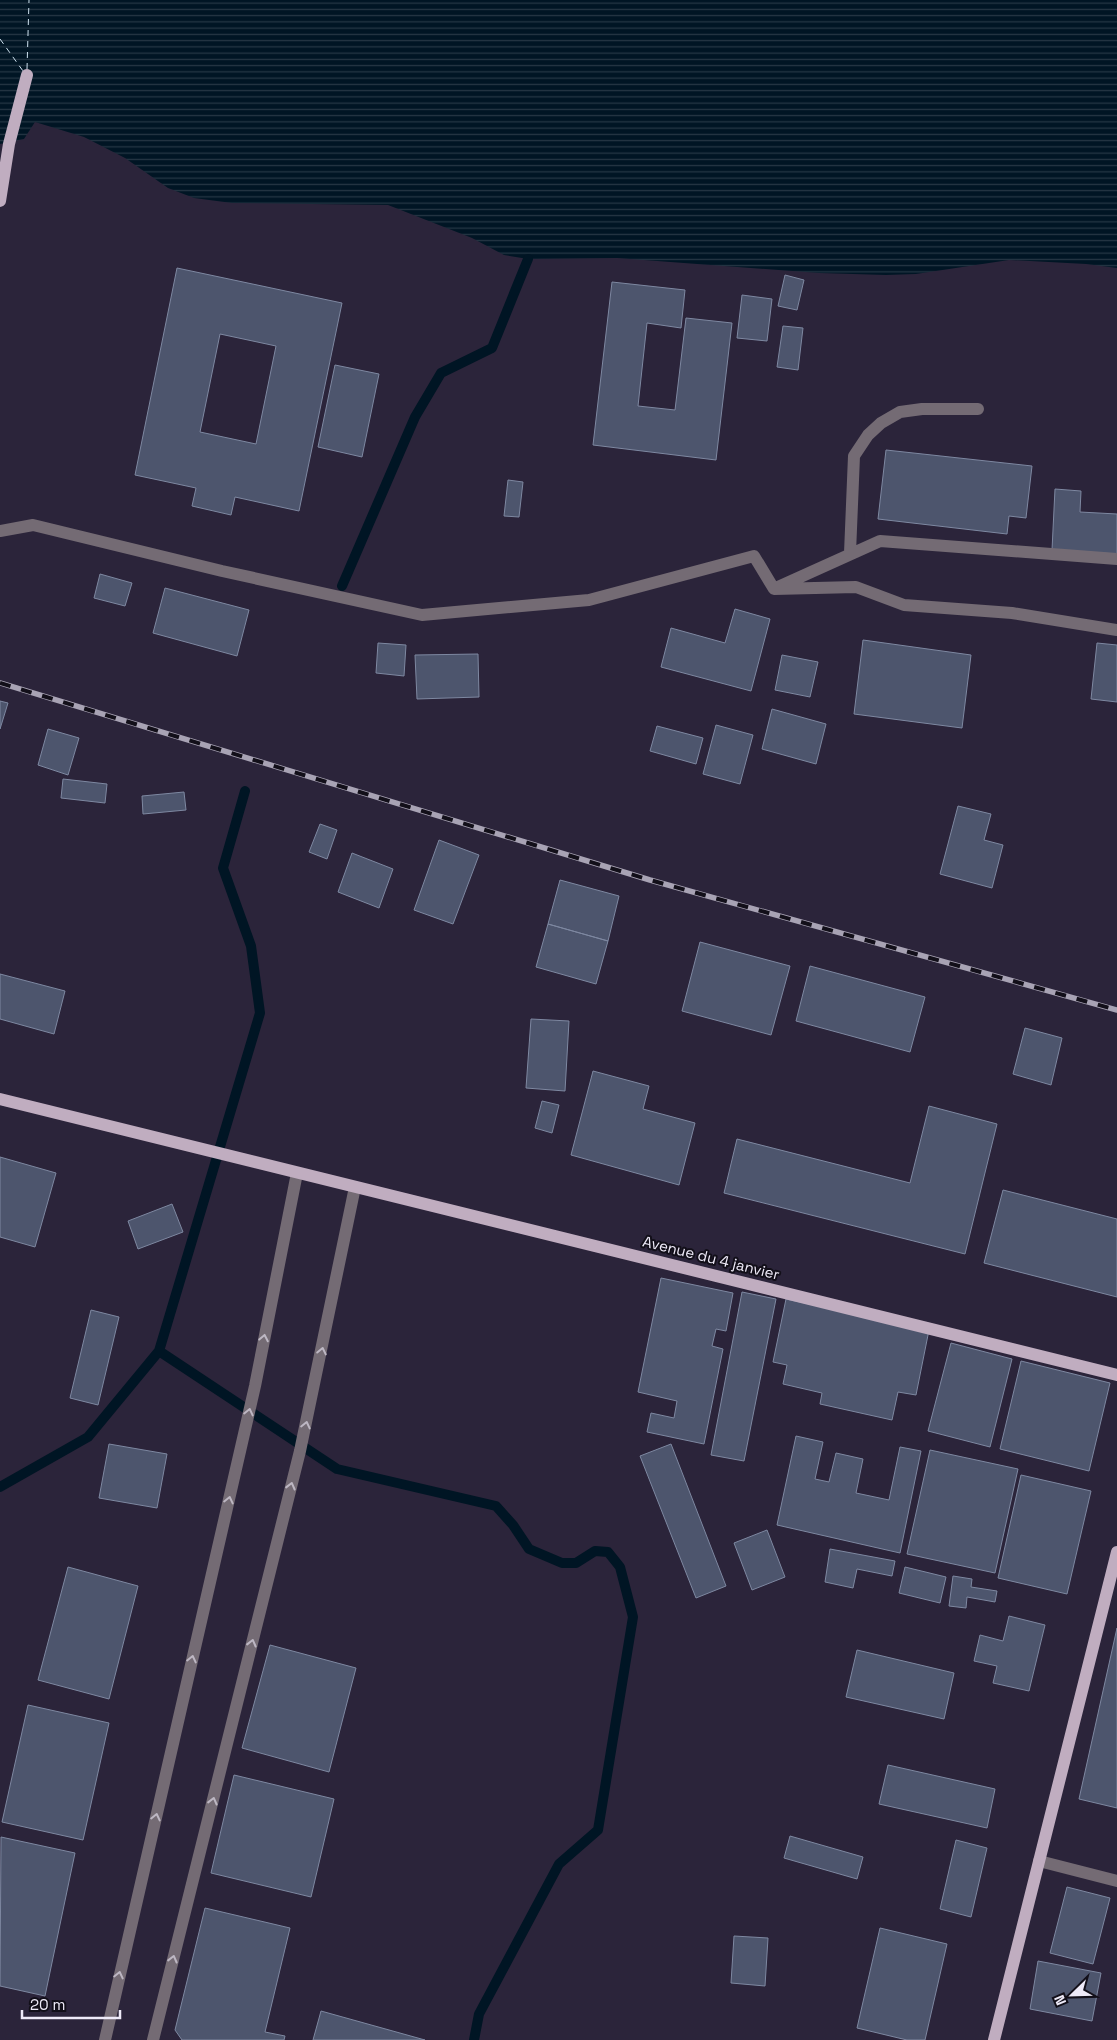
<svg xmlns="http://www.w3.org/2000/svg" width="1117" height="2040" font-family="'Space Grotesk',sans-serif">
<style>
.water{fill:url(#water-rules)}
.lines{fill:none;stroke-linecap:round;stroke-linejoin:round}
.stream{stroke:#001524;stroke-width:10}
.ferry{stroke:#cee1ef;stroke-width:1;stroke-dasharray:6 5;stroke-linecap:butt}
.building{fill:#4d556d;stroke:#7e88a1;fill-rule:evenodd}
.minor{stroke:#746b74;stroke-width:12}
.major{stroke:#c0adc0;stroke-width:12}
.rail-casing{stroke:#a8a3b4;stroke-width:5.5}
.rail{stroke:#120f19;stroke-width:4;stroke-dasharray:11;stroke-linecap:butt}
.oneway{stroke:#bdb7c3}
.labels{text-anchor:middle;stroke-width:4;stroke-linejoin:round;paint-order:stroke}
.street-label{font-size:15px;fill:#eeeaf8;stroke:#120f19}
</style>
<defs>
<pattern id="water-rules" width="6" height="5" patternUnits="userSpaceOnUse" patternTransform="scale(1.25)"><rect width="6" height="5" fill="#001524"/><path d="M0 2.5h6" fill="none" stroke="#263745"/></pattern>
</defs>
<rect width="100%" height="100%" fill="#2b243a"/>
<path class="water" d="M0 0H1117V268L1086 264 1009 260 916 274 886 275 819 273 617 258 528 259 504 255 472 238 388 205 232 203 194 198 168 188 125 158 84 137 35 122 24 139 0 144Z"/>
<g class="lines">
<path class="stream" d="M342 586 415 417 441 373 492 348 528 259
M159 1351 337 1469 496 1506 513 1525 529 1549 562 1563H576L595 1551 608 1552 620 1567 633 1617 598 1830 559 1864 479 2014 474 2040
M0 1487 88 1437 159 1351 260 1013 251 946 223 868 245 791"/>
<path class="ferry" d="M0 39 23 71
M27 69 29 0"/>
</g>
<path class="building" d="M177 268 342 303 299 511 235 497 231 515 192 506 196 488 135 475ZM220 334 276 346 256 444 200 432Z
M785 275 804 280 797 310 778 306Z
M612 282 685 290 681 328 647 323 638 406 675 410 686 318 732 323 716 460 593 445Z
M742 295 772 299 767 341 737 338Z
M783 326 803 328 798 370 777 367Z
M335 365 379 374 362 457 318 447Z
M886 450 1032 466 1026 518 1009 516 1007 534 878 519Z
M508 480 523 482 519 517 504 516Z
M1055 489 1081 491 1080 512 1117 514V554L1052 550Z
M100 574 132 583 125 606 94 598Z
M165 588 249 610 237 656 153 633Z
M735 609 770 619 751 691 661 667 671 628 725 643Z
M863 640 971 655 962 728 854 714Z
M378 643 406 645 404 676 376 673Z
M1097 643 1117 645V702L1091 699Z
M478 654 479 697 417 699 415 655Z
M782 655 818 662 810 697 775 690Z
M0 701 8 703 0 729Z
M772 709 826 724 816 764 762 749Z
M716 725 753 735 740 784 703 774Z
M657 726 703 738 696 764 650 751Z
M48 729 79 738 68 775 38 765Z
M63 779 107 784 105 803 61 798Z
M184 792 186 810 143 814 142 796Z
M958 806 991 814 984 840 1003 845 992 888 940 874Z
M320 824 337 830 327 859 309 852Z
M439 840 479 855 453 924 414 910Z
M352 853 393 869 379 908 338 892Z
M560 880 619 896 608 941 548 924Z
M548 924 608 941 596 984 536 967Z
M700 942 790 966 771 1035 682 1011Z
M810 966 925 997 910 1052 796 1021Z
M0 974 65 991 54 1034 0 1019Z
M531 1019 569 1021 565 1091 526 1088Z
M1025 1028 1062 1038 1051 1085 1013 1074Z
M593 1071 649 1086 643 1109 695 1123 679 1185 571 1155Z
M542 1101 559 1105 552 1133 535 1128Z
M929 1106 997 1124 965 1254 724 1193 737 1139 910 1183Z
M0 1157 56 1173 35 1247 0 1237Z
M1003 1190 1117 1219V1297L984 1263Z
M172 1204 183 1232 138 1249 128 1221Z
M661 1278 733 1293 726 1331 716 1329 712 1346 723 1349 704 1444 647 1432 651 1413 674 1418 677 1401 638 1392Z
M742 1292 776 1299 744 1461 711 1455Z
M786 1299 929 1330 916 1395 898 1392 892 1420 820 1404 822 1393 783 1384 787 1365 773 1362Z
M91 1310 119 1317 98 1405 70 1398Z
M951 1343 1012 1359 990 1447 928 1431Z
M1021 1361 1110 1383 1089 1471 1000 1449Z
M796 1436 823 1442 815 1479 829 1482 836 1453 863 1459 856 1493 889 1500 900 1447 921 1451 900 1553 777 1525Z
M109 1444 167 1454 157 1508 99 1498Z
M671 1444 726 1586 696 1598 640 1456Z
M930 1450 1018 1469 995 1573 907 1554Z
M1021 1475 1091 1491 1067 1594 998 1578Z
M767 1530 785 1577 752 1590 734 1543Z
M830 1549 895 1561 892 1576 857 1569 853 1588 825 1582Z
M68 1567 138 1586 109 1699 38 1680Z
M905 1567 946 1577 940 1603 899 1593Z
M953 1576 972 1579 971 1587 997 1591 995 1602 967 1597 966 1608 949 1606Z
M1009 1616 1045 1625 1029 1691 993 1683 997 1666 974 1661 980 1635 1003 1641Z
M1117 1628V1808L1079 1799Z
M270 1645 356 1668 329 1772 242 1748Z
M857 1650 954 1673 944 1719 846 1697Z
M28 1705 109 1723 83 1840 2 1822Z
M888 1765 995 1789 987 1828 879 1804Z
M234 1775 334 1799 311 1897 211 1873Z
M790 1836 863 1857 857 1879 784 1858Z
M1 1837 75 1853 45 1996 0 1986Z
M956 1840 987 1848 971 1917 940 1909Z
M1067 1887 1110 1898 1093 1964 1050 1953Z
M205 1908 290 1928 265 2032 285 2036 284 2040H182L175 2030Z
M880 1928 947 1944 925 2040H907L857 2028Z
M734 1936 768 1938 765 1986 731 1983Z
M1038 1961 1101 1973 1092 2021 1030 2009Z
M321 2011 425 2040H313Z"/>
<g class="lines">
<path class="minor" d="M0 531 33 525 222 571 422 615 589 600 754 556 774 589 856 587 904 605 1012 613 1117 630
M850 553 854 456 868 435 881 423 900 412 922 409H978
M778 587 880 541 1117 559
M1039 1861 1117 1881
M105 2040 255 1386 297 1173
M153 2040 300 1451 355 1187"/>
<path class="major" d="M0 201 9 144 27 75
M0 1099 1117 1375
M994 2040 1117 1552"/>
<g class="rail-casing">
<path id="rail" d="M0 683 650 880 1117 1010"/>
</g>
<use href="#rail" class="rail"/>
</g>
<defs><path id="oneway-chevron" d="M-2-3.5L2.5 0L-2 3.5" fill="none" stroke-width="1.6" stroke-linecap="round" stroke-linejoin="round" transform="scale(1.25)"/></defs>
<g class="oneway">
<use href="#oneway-chevron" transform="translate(264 1338) rotate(-79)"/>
<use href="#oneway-chevron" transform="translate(322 1351) rotate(-78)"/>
<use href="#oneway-chevron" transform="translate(249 1412) rotate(-77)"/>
<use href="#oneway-chevron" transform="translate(306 1425) rotate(-77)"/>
<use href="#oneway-chevron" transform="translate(291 1486) rotate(-76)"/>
<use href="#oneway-chevron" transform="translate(229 1500) rotate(-77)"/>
<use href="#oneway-chevron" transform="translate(252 1643) rotate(-76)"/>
<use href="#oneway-chevron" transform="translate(192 1659) rotate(-77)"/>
<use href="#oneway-chevron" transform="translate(213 1801) rotate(-76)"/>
<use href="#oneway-chevron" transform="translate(156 1817) rotate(-77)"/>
<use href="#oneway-chevron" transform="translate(173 1959) rotate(-76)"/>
<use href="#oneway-chevron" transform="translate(119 1975) rotate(-77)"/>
</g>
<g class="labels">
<g class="street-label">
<text transform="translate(711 1258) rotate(14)" y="5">Avenue du 4 janvier</text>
</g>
</g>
<g transform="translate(1072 1995) rotate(247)" stroke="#120f19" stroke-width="4" paint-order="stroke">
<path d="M0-4L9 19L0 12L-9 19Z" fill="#eeeaf8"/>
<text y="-8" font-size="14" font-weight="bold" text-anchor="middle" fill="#eeeaf8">N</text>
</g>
<path d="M22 2010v8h98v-8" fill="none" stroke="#eeeaf8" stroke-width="2.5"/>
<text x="30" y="2010" font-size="15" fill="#eeeaf8" stroke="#120f19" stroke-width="4" paint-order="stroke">20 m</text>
</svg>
